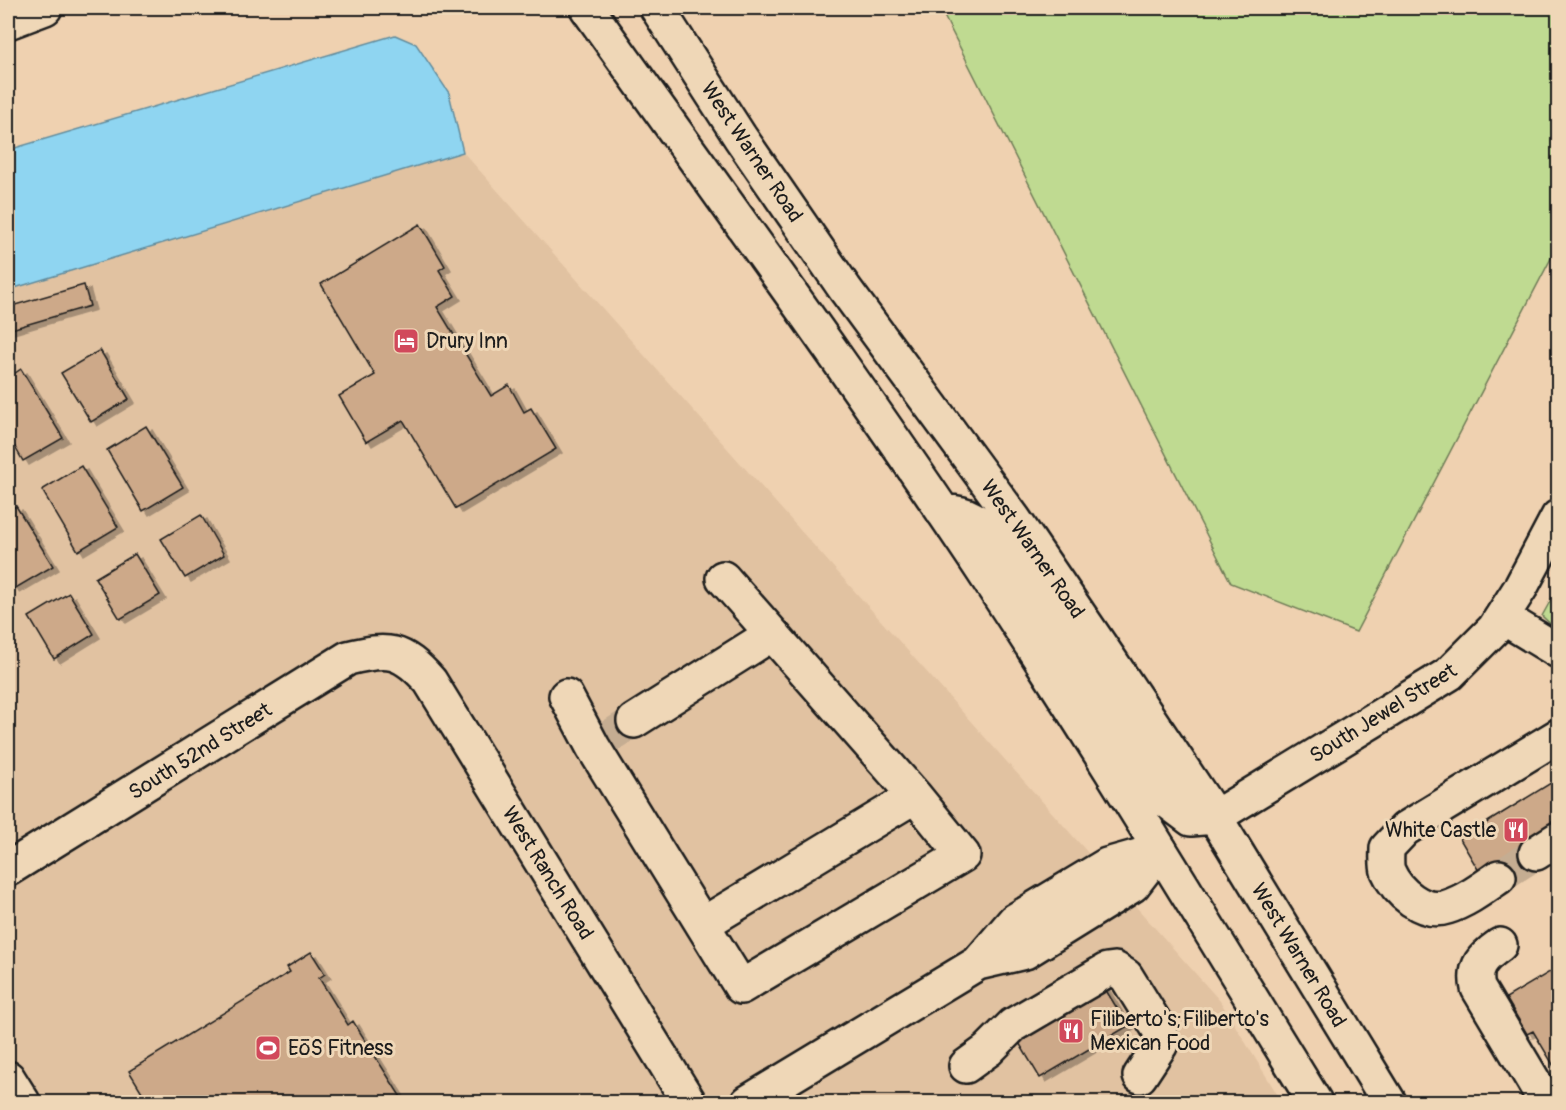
<svg xmlns="http://www.w3.org/2000/svg" width="1566" height="1110" font-family="Pangolin,sans-serif">
<style>
.built{fill:#e1c2a1}
.green{fill:#bfda91;stroke:#6e7b56;stroke-width:1.5}
.water{fill:#8fd5f1;stroke:#618b9c;stroke-width:1.5}
.building{fill:#cda989;stroke:#1c1c1c;stroke-width:1.5;filter:url(#shadow)}
.lines{fill:none;stroke-linecap:round;stroke-linejoin:round}
.minor-tunnel{stroke:#c5ad92;stroke-width:33;stroke-dasharray:33 16;stroke-linecap:butt}
.minor-casing{stroke:#1c1c1c;stroke-width:38}
.major-casing{stroke:#1c1c1c;stroke-width:38}
.highway-casing{stroke:#1c1c1c;stroke-width:38}
.minor{stroke:#efd7b7;stroke-width:33}
.major{stroke:#efd7b7;stroke-width:33}
.highway{stroke:#efd7b7;stroke-width:33}
.labels{text-anchor:middle;stroke-width:6;stroke-linejoin:round;paint-order:stroke}
.street-label{font-size:21px;fill:#1c1c1c;stroke:#efd7b7}
.poi-label{font-size:21px;fill:#1c1c1c;stroke:#efd7b7;text-anchor:start}
</style>
<defs>
<filter id="shadow"><feDropShadow dx="6" dy="4" stdDeviation="0" flood-color="#0004"/></filter>
</defs>
<rect width="100%" height="100%" fill="#efd1b0"/>
<filter id="ink" filterUnits="userSpaceOnUse"><feTurbulence type="fractalNoise" baseFrequency=".0167" numOctaves="2"/><feDisplacementMap in="SourceGraphic" scale="12" xChannelSelector="R" yChannelSelector="G"/><feConvolveMatrix kernelMatrix="1 2 1 2 8 2 1 2 1" color-interpolation-filters="sRGB"/></filter>
<g filter="url(#ink)">
<path class="built" d="M463 152 1220 1001 1282 1102H8V290Z"/>
<path class="green" d="M940 8H1558V245L1356 632 1231 583Z
M1558 587V631L1542 616Z"/>
<path class="water" d="M395 35 416 44 449 93 463 152 8 290V150Z"/>
<path class="building" d="M420 224 445 266 439 270 455 296 437 307 491 396 509 385 524 412 531 408 556 449 456 509 403 420 366 442 339 396 375 375 321 284Z
M84 285 90 306 8 330V307Z
M100 350 129 399 91 422 61 373Z
M21 369 63 438 23 461 8 435V378Z
M146 426 183 487 143 511 107 450Z
M81 466 118 527 78 551 42 490Z
M16 506 53 566 14 589 8 579V511Z
M201 515 224 555 185 578 161 539Z
M135 554 160 595 120 619 95 578Z
M69 593 94 634 54 659 29 617Z
M1554 781 1558 787V835L1483 878 1457 834 1468 827 1470 833Z
M311 952 325 974 319 978 348 1025 353 1021 402 1099 396 1102H148L129 1071 290 972 287 967Z
M1558 967V1073L1533 1031 1527 1034 1506 998Z
M1102 984 1128 1026 1040 1078 1015 1036Z"/>
<g class="lines">
<path class="minor-tunnel" d="M604 740 634 721
M1499 877 1536 853"/>
<g class="minor-casing">
<path id="minor" d="M1502 617 1558 651
M566 696 593 747 741 987 963 855 915 796 723 578
M634 721 772 634
M1215 817 1449 674 1494 629 1521 587 1558 517
M1536 853 1558 839
M8 869 348 658C389 648 401 649 430 681L689 1102
M1499 877C1483 888 1466 901 1447 907 1423 915 1397 892 1388 871 1386 865 1387 855 1387 848L1405 829 1558 736
M703 924 915 796
M1500 945C1483 957 1473 966 1478 988L1546 1102
M978 963 1025 952 1133 885 1160 850
M966 1066 988 1050 1013 1025 1107 970 1115 969 1126 976 1160 1031 1161 1044 1140 1076
M8 1078 23 1102
M748 1102 978 963 1014 921 1107 865 1160 850"/>
</g>
<g class="major-casing">
<path id="major" d="M587 8C717 191 850 372 975 559 1093 737 1203 920 1315 1102
M657 8 740 137 845 289 1014 519 1110 660 1215 817 1389 1102
M943 512C975 511 980 525 1000 548L1163 798 1191 819 1215 817"/>
</g>
<g class="highway-casing">
<path id="highway" d="M8 22 45 8"/>
</g>
<use href="#minor" class="minor"/>
<use href="#major" class="major"/>
<use href="#highway" class="highway"/>
</g>
</g>
<defs>
<g id="hotel-square" transform="scale(1.35)"><rect x="-9" y="-9" width="18" height="18" rx="4" fill="#d1495b" stroke="#efd7b7"/><path d="M-6-4.5h1.5V1H6V5H4.5V3h-9V5H-6ZM-4 0a1.8 1.8 0 1 1 3.6 0ZM.5 0V-2.5h3Q6-2.5 6 0Z" fill="#fff"/></g>
<g id="restaurant-square" transform="scale(1.35)"><rect x="-9" y="-9" width="18" height="18" rx="4" fill="#d1495b" stroke="#efd7b7"/><path d="M-5-6h1v4h1v-4h1v4h1v-4h1v5L-1.5 .5V6h-2V.5L-5-1ZM5-6V6H3V1.5H1.5Q1.5-4 5-6Z" fill="#fff"/></g>
<g id="stadium-square" transform="scale(1.35)"><rect x="-9" y="-9" width="18" height="18" rx="4" fill="#d1495b" stroke="#efd7b7"/><path d="M0-5a6.5 5 0 1 0 0 10a6.5 5 0 1 0 0-10ZM-3.5-1.8h7v3.6h-7Z" fill="#fff"/></g>
</defs>
<g fill-rule="evenodd">
<use href="#hotel-square" x="406" y="341"/>
<use href="#restaurant-square" x="1516" y="830"/>
<use href="#restaurant-square" x="1071" y="1031"/>
<use href="#stadium-square" x="268" y="1048"/>
</g>
<g class="labels">
<g class="street-label">
<text transform="translate(752 152) rotate(56)" y="7">West Warner Road</text>
<text transform="translate(1033 549) rotate(55)" y="7">West Warner Road</text>
<text transform="translate(1383 713) rotate(-32)" y="7">South Jewel Street</text>
<text transform="translate(200 751) rotate(-32)" y="7">South 52nd Street</text>
<text transform="translate(548 873) rotate(58)" y="7">West Ranch Road</text>
<text transform="translate(1299 955) rotate(59)" y="7">West Warner Road</text>
</g>
<g class="poi-label">
<text x="426" y="348">Drury Inn</text>
<text x="1496" y="837" text-anchor="end">White Castle</text>
<text x="1090" y="1026">Filiberto's;Filiberto's<tspan x="1090" dy="24">Mexican Food</tspan></text>
<text x="288" y="1055">EōS Fitness</text>
</g>
</g>
<rect width="1566" height="1110" fill="none" stroke="#efd7b7" stroke-width="30"/>
<rect x="15" y="15" width="1536" height="1080" fill="none" stroke="#1c1c1c" stroke-width="2" filter="url(#ink)"/>
</svg>
